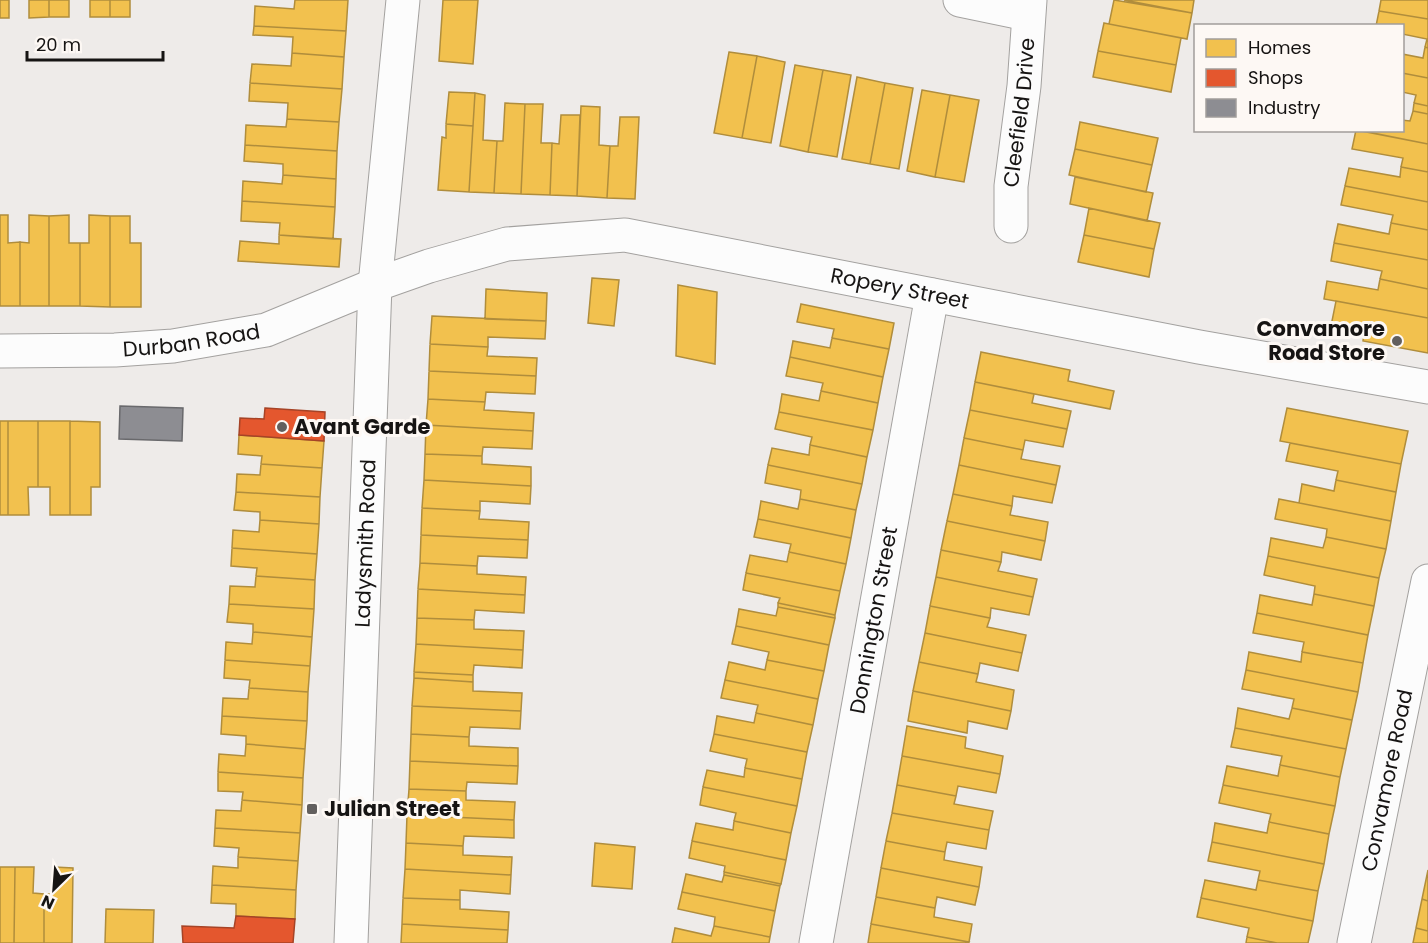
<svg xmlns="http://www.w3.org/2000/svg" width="1428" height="943" font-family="Poppins,sans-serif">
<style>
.homes{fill:#f2c14e;stroke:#b08d3c;stroke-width:1.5}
.shops{fill:#e4572e;stroke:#a64326;stroke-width:1.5}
.industry{fill:#8d8d92;stroke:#69696c;stroke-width:1.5}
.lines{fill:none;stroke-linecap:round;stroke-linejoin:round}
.minor-casing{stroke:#a3a19f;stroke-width:35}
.minor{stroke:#fcfcfc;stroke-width:33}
.poi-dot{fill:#625f5e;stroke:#fdf8f4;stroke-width:2}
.labels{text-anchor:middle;stroke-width:6;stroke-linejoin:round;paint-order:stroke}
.street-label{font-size:21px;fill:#161413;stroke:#fdf8f4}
.poi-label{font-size:21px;font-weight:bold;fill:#161413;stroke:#fdf8f4;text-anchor:start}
</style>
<rect width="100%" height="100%" fill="#eeebe9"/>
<path class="homes" d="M0 0H9V18H0Z
M29 0H49V17L29 18Z
M49 0H69V17H49Z
M90 0H110V17H90Z
M110 0H130V17H110Z
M295 0H348L346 31 254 26 255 6 294 9Z
M443 0H478L473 64 439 61Z
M1114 0 1192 13 1187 39 1109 24Z
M1124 0H1194L1192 13Z
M1381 0H1428V19L1379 11Z
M1379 11 1428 19V48L1425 47 1427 39 1402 34V26H1376Z
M1104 23 1181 38 1176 65 1098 51Z
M254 26 346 31 344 57 292 53 293 37 253 35Z
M1425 47 1428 48V78L1402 73V54L1423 58Z
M1098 51 1176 65 1171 92 1093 77Z
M729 52 757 56 742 138 714 133Z
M292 53 344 57 342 89 250 83 252 64 291 66Z
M757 56 785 62 771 143 742 138Z
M795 65 823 70 808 152 780 146Z
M823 70 851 75 837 157 808 152Z
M1402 73 1428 78V106L1414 103 1416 95 1402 92Z
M857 77 885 83 870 164 842 159Z
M250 83 342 89 339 122 287 119 288 103 249 101Z
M885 83 913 88 899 169 870 164Z
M922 90 950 95 935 177 907 171Z
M449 92 475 93 473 126 446 124Z
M475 93 485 95 483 140 497 141 494 193 469 192Z
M950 95 979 100 964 182 935 177Z
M505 103 525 104 521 194 494 193 497 141H503Z
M1414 103 1428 106V114L1413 111Z
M525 104H543L541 143H552L550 195 521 194Z
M581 106 600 107 599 145 610 146 607 198 577 196Z
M1413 111 1428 114V144L1358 130H1402V120L1410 121Z
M561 115H580L577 196 550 195 552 143 559 144Z
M620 117H639L635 199 607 198 610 146H618Z
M287 119 339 122 337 151 245 145 246 125 286 127Z
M1080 122 1158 138 1152 165 1075 149Z
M446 124 473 126 469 192 438 190 442 137 446 138Z
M1356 130 1428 144V172L1401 167 1403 158 1352 149Z
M245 145 337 151 336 179 283 175V164L244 161Z
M1075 149 1152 165 1146 192 1069 175Z
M1401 167 1428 172V202L1345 186 1349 168 1400 177Z
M283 175 336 179 335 207 242 201 243 181 282 184Z
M1075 177 1153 193 1147 221 1070 204Z
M1345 186 1428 202V230L1391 223 1393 215 1341 205Z
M242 201 335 207 333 239 279 235 280 223 241 221Z
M1089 208 1160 223 1154 249 1084 235Z
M0 215H8V243L20 242V306H0Z
M29 215 49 216V306H20V242L29 243Z
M69 215V243H80V306H49V216Z
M89 215 110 216V307L80 306V243H89Z
M110 216H130V243H141V307H110Z
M1391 223 1428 230V260L1334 243 1338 224 1389 234Z
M279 235 341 239 339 267 238 261 240 241 279 244Z
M1084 235 1154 249 1149 277 1078 262Z
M1334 243 1428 260V289L1380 279 1382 271 1331 261Z
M592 278 619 280 614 326 588 323Z
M1380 279 1428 289V318L1324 299 1327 281 1378 290Z
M678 285 717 292 715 364 676 356Z
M486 289 547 293 546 321 485 319Z
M1336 301 1428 318V353L1363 341 1364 333 1331 326Z
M801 304 894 323 889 349 832 338 834 329 797 322Z
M432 316 546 321 545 339 488 337V347L430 344Z
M832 338 889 349 883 377 790 357 793 341 830 348Z
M430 344 488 347 487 356 537 358 536 376 429 371Z
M981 352 1070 370 1068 381 1114 391 1110 409 975 382Z
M790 357 883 377 878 403 821 391 823 383 786 376Z
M429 371 536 376 535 394 486 392 485 402 428 399Z
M975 382 1034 394 1032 403 1071 411 1067 429 970 410Z
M821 391 878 403 873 430 779 412 782 394 819 401Z
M428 399 485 402 484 410 534 413 533 431 426 425Z
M1287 408 1408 431 1401 464 1280 441Z
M970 410 1067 429 1063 447 1025 440 1023 450 964 438Z
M779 412 873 430 867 457 810 445 812 437 775 429Z
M0 421H8V515H0Z
M8 421H38V487H28L29 515H8Z
M38 421H70V515H50V487H38Z
M70 421 100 422V487H91V515H70Z
M426 425 533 431 532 449 483 447 482 456 425 454Z
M239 435 324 441 322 468 261 464 262 456 238 454Z
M964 438 1023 450 1021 459 1060 466 1056 485 959 465Z
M1290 443 1401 464 1396 492 1336 480 1338 471 1286 461Z
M810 445 867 457 862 484 768 465 772 448 809 455Z
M425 454 482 456V464L531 467V486L424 480Z
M261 464 322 468 320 497 236 492 237 474 260 475Z
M768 465 862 484 856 510 800 499 801 490 765 483Z
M959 465 1056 485 1052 503 1013 496 1012 506 953 494Z
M424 480 531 486 530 504 480 501V511L422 508Z
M1336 480 1396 492 1391 521 1299 503 1302 484 1334 491Z
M236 492 320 497 319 524 260 520V512L234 510Z
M953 494 1012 506 1010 515 1048 522 1045 541 947 521Z
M800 499 856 510 851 538 758 519 761 501 798 509Z
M1279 499 1391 521 1386 549 1326 537 1327 529 1275 519Z
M422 508 480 511 479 519 529 522 528 540 421 535Z
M758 519 851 538 846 564 789 552 791 544 754 537Z
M260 520 319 524 317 554 232 548 233 530 259 532Z
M947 521 1045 541 1041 560 1002 552 1001 562 941 550Z
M421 535 528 540 527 558 478 556 477 566 420 563Z
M1326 537 1386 549 1379 578 1268 556 1271 538 1323 548Z
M232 548 317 554 315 580 256 576 257 568 231 566Z
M941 550 1001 562 998 571 1037 579 1033 597 936 577Z
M789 552 846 564 840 591 746 573 750 555 787 562Z
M1268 556 1379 578 1374 606 1314 594 1315 586 1264 575Z
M420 563 477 566V574L526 577 525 595 418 589Z
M746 573 840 591 835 615 778 603 780 598 743 590Z
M256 576 315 580 314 609 229 604 230 586 255 587Z
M936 577 1033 597 1029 615 991 608 990 618 930 606Z
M418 589 525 595 524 613 475 610 474 620 417 618Z
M1314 594 1374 606 1368 635 1257 613 1260 595 1312 605Z
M778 603 835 615V618L778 607Z
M229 604 314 609 312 637 253 632V624L227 622Z
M930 606 990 618 987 627 1026 635 1022 653 925 633Z
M778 607 835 618 829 645 736 626 739 609 776 616Z
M1257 613 1368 635 1363 663 1302 652 1304 642 1253 633Z
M417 618 474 620V629L524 631 523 650 416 644Z
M736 626 829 645 824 671 767 660 769 652 732 644Z
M253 632 312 637 310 666 225 660 226 642 252 644Z
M925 633 1022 653 1018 671 980 663 978 674 919 662Z
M416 644 523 650 522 668 474 665 473 675 414 672Z
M1249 652 1301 662 1302 652 1363 663 1358 692 1246 670Z
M225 660 310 666 308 692 249 688 250 680 224 678Z
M767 660 824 671 818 699 725 680 729 662 765 670Z
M919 662 978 674 976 682 1014 690 1011 711 913 691Z
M1246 670 1358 692 1352 720 1292 708 1294 699 1242 689Z
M414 672 473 675V682L414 678Z
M414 678 473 682V691L522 693 521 711 412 706Z
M725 680 818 699 813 725 756 713 758 705 721 698Z
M249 688 308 692 307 721 222 716 223 698 248 699Z
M913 691 1011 711 1007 729 968 721 967 733 908 721Z
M412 706 521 711 520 729 470 727 469 737 411 734Z
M1238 708 1289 719 1292 708 1352 720 1346 749 1235 728Z
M756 713 813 725 807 752 714 734 717 716 754 723Z
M222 716 307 721 305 749 246 744V736L221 734Z
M907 726 966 737 965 748 1003 756 1000 774 902 756Z
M1235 728 1346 749 1340 777 1280 765 1282 756 1231 747Z
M411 734 469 737V746L518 748V766L410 761Z
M714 734 807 752 802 779 745 768 747 759 710 751Z
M246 744 305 749 303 778 218 772 219 754 245 756Z
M902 756 1000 774 996 793 958 786 956 796 897 785Z
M410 761 518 766 517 784 467 782 466 791 409 789Z
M1280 765 1340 777 1335 806 1223 785 1227 766 1278 776Z
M745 768 802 779 797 806 703 787 707 770 744 777Z
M218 772 303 778 302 805 242 800 243 792 218 791Z
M897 785 956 796 954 804 993 811 989 830 892 813Z
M1223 785 1335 806 1329 834 1269 822 1271 814 1219 803Z
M703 787 797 806 791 833 734 821 736 813 700 805Z
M409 789 466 791V800L515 802 514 820 407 815Z
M242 800 302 805 300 833 215 828 216 810 241 811Z
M892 813 989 830 986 849 947 842 945 852 886 841Z
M407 815 514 820V838L464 836 463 846 406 843Z
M734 821 791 833 786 860 692 841 696 823 733 830Z
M1269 822 1329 834 1324 864 1212 842 1215 823 1267 833Z
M215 828 300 833 298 861 238 857 239 848 214 846Z
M692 841 786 860 781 884 724 872 725 866 689 858Z
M886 841 945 852 944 860 982 867 979 887 881 868Z
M1212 842 1324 864 1318 891 1258 880 1260 871 1208 861Z
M406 843 463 846V855L512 857 511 875 405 869Z
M595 843 635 847 632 889 592 886Z
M238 857 298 861 296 890 212 885 213 866 238 868Z
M0 867H15L14 943H0Z
M15 867H34L33 893 44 894V943H14Z
M54 867 73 868 72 943H44V894H53Z
M881 868 979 887 975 905 937 897 935 908 876 897Z
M405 869 511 875 510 894 460 890V900L403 898Z
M1428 870V901L1422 899Z
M724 872 781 884 780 886 724 875Z
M686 874 722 882 724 875 780 886 775 911 682 892Z
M1205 880 1256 890 1258 880 1318 891 1313 921 1201 898Z
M212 885 296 890 295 919 236 916V904L211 903Z
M682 892 775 911 770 937 714 926 715 917 678 909Z
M876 897 935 908 934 917 972 924 969 942 871 924Z
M403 898 460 900V909L509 912 508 930 402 924Z
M1201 898 1313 921 1308 943H1277L1247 937 1249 928 1197 917Z
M1422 899 1428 901V931L1416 928Z
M106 909 154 910 153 943H105Z
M402 924 508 930 507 943H401Z
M871 924 969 942 968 943H868Z
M714 926 770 937 769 943H672L675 928 711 936Z
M1416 928 1428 931V943H1413Z
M1247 937 1277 943H1246Z"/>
<path class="shops" d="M265 408 325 412 324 441 239 435 240 418 264 419Z
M236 916 295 919 293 943H183L182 926 234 928Z"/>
<path class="industry" d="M120 406 183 408 182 441 119 439Z"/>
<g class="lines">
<g class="minor-casing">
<g id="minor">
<path d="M960 0 1027 14"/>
<path id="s1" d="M1011 226V186L1024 86 1030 0"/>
<path id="s2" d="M0 351 115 350 173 346 266 330 375 285 429 266 507 244 625 235 1199 347 1428 387"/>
<path id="s3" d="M351 943 375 285 403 0"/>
<path id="s4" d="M816 943 932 295"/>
<path id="s5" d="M1354 943 1428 581"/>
</g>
</g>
<use href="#minor" class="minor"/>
</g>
<g class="poi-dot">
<circle cx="1397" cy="341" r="6"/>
<circle cx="282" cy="427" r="6"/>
<rect x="306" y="803" width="12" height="12" rx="3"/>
</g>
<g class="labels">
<g class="street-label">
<text dy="7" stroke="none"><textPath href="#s1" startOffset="114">Cleefield Drive</textPath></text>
<text dy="7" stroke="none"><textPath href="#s2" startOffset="922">Ropery Street</textPath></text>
<text dy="7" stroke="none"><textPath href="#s2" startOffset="192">Durban Road</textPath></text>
<text dy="7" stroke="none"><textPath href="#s3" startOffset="400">Ladysmith Road</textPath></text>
<text dy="7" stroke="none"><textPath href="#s4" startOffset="328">Donnington Street</textPath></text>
<text dy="7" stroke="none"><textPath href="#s5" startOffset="166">Convamore Road</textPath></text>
</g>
<g class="poi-label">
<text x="1385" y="336" text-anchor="end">Convamore<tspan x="1385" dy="24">Road Store</tspan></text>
<text x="294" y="434">Avant Garde</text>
<text x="324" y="816">Julian Street</text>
</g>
</g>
<rect x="1194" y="24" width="210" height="108" fill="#fdf8f4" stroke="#a19d9a" stroke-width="1.5"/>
<rect x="1206" y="39" width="30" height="18" fill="#f2c14e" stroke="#a19d9a" stroke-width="1.5"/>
<text x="1248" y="54" font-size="18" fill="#161413">Homes</text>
<rect x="1206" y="69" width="30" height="18" fill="#e4572e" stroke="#a19d9a" stroke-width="1.5"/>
<text x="1248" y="84" font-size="18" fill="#161413">Shops</text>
<rect x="1206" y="99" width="30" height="18" fill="#8d8d92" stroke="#a19d9a" stroke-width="1.5"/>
<text x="1248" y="114" font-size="18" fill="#161413">Industry</text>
<g transform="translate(54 889) rotate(205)" stroke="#fdf8f4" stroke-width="4.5" paint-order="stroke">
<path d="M0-4.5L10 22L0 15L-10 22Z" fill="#161413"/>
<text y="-9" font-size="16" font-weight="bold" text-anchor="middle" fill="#161413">N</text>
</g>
<path d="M27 51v9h136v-9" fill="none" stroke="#161413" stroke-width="3"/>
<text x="36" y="51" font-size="18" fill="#161413" stroke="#fdf8f4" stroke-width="4.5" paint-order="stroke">20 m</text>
</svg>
